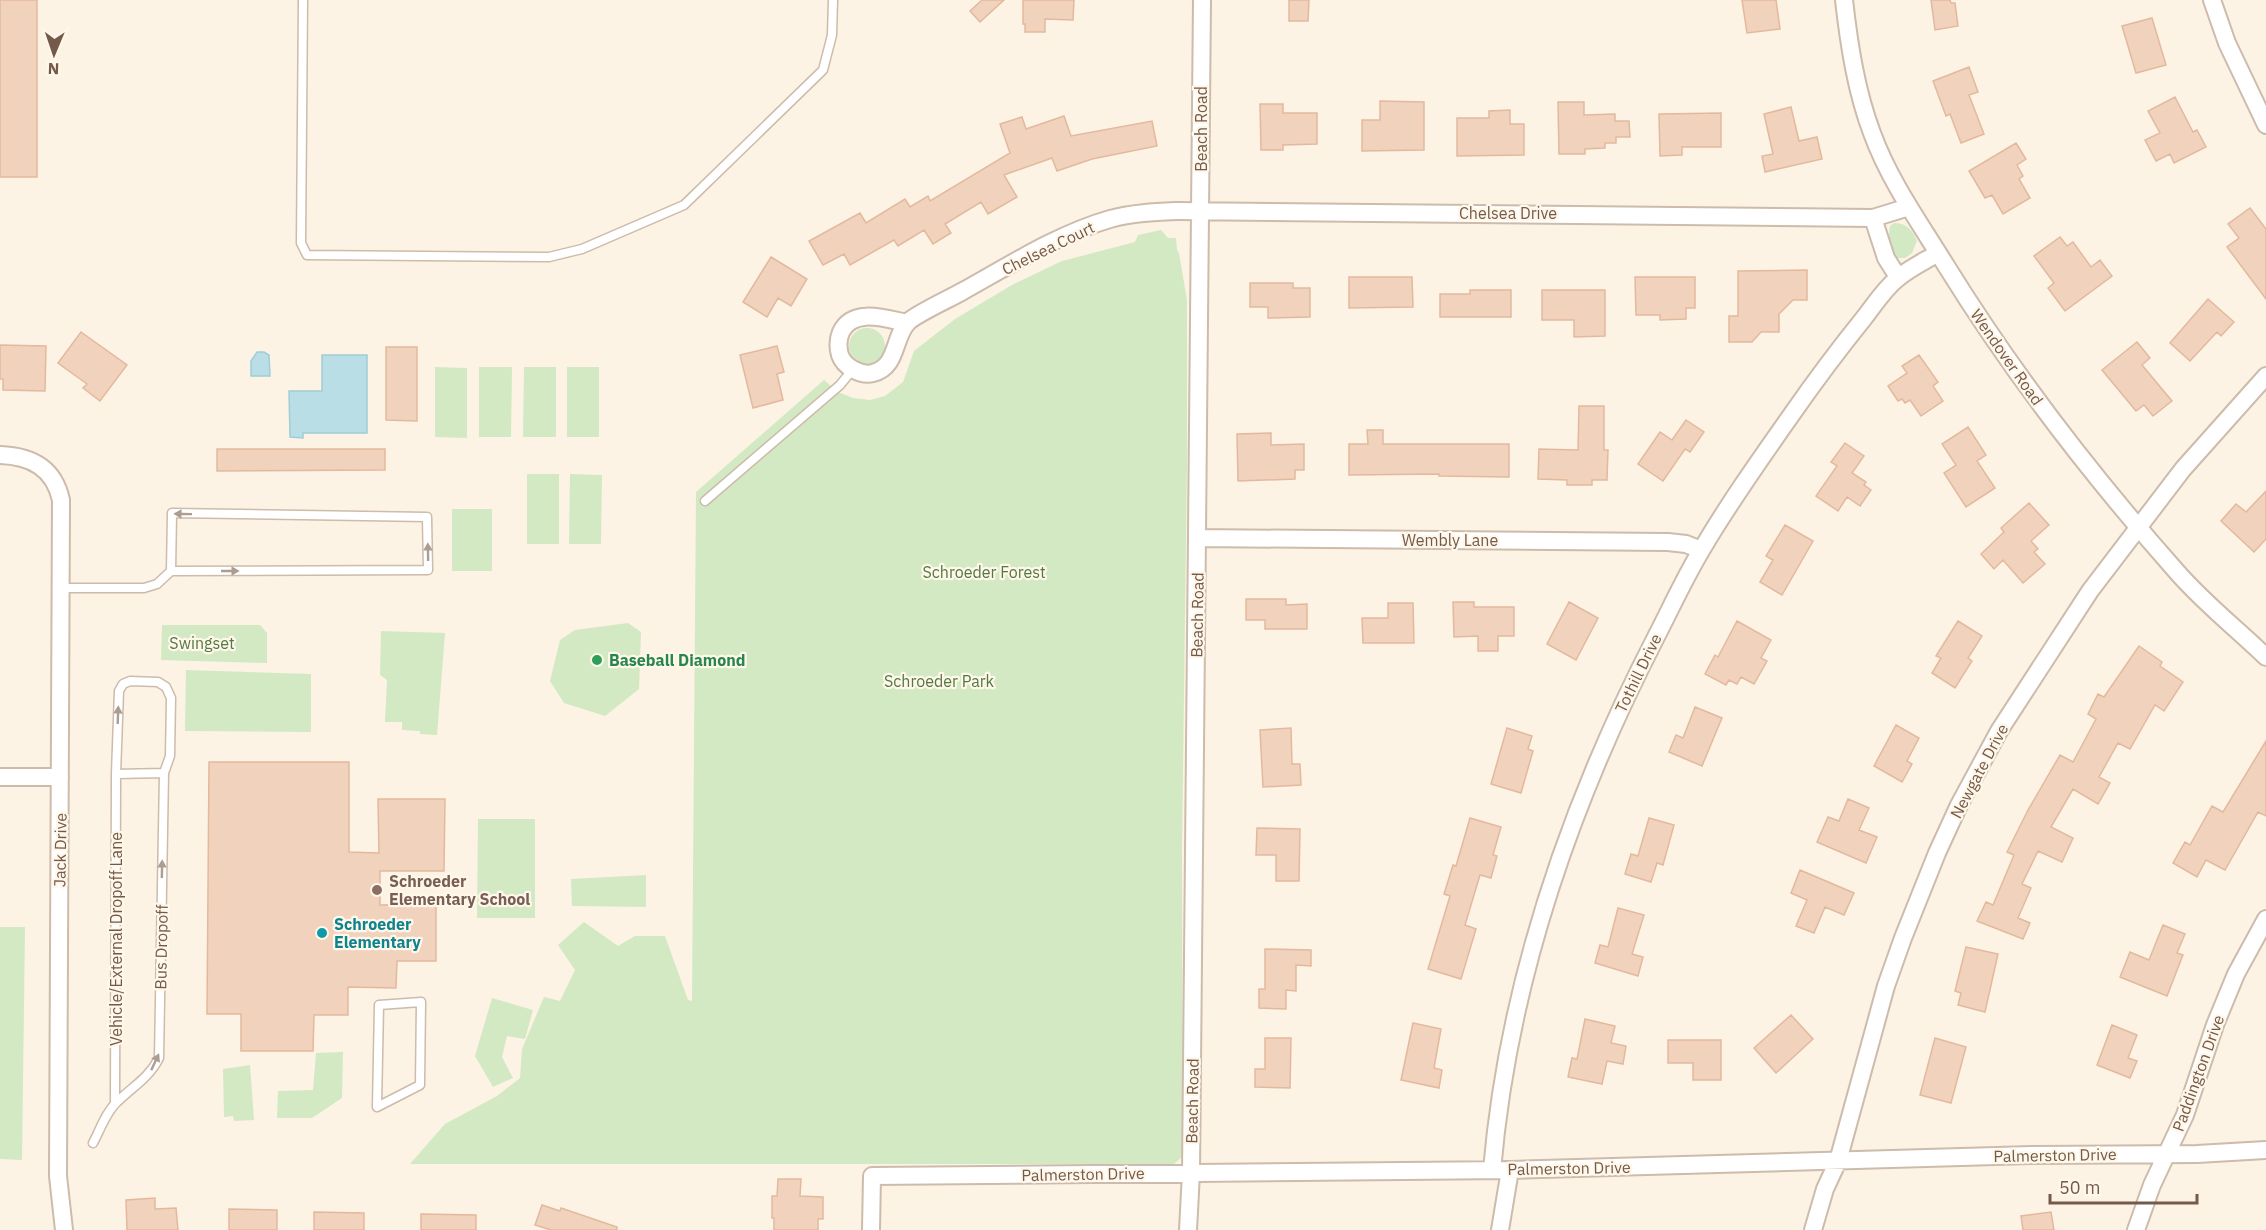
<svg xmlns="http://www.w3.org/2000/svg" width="2266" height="1230" font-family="'IBM Plex Sans',sans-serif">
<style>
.green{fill:#d2e9c3}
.water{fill:#b9dee5;stroke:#a0cdd6;stroke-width:1.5}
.building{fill:#f0d2bd;stroke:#e3b99d;stroke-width:1.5}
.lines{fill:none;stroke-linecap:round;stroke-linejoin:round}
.service-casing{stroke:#cdbbab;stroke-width:11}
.minor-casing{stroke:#cdbbab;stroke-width:20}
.service{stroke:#fff;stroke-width:8}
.minor{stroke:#fff;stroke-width:16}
.oneway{fill:#ac9c92}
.leisure-dot{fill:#2e9e5b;stroke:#fff7ea;stroke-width:2}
.education-dot{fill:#8d6e63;stroke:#fff7ea;stroke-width:2}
.culture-dot{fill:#0f9aa8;stroke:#fff7ea;stroke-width:2}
.labels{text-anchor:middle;stroke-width:4.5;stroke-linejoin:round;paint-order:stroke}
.street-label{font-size:16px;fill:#745a4a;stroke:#fff7ea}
.park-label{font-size:16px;fill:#527942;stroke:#fff7ea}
.leisure-label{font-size:16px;font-weight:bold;fill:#27864d;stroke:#fff7ea;text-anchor:start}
.education-label{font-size:16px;font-weight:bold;fill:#785e54;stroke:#fff7ea;text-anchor:start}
.culture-label{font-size:16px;font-weight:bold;fill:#0d838f;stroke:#fff7ea;text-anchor:start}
</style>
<rect width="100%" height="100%" fill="#fcf3e4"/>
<path class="green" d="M1894 223C1907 223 1912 230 1917 241L1912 253 1905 258H1897C1887 250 1888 238 1890 226Z
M1161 230 1168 238H1176L1177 250 1179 253 1187 300V463L1182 850 1183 1156 1174 1164H410L445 1124 497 1096 520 1078 522 1049 544 997 560 1001 575 970 558 945 584 922 618 946 635 936H665L688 1000 692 1001 696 492 824 380 838 392 853 398 870 400 885 396 903 382 914 351 955 319 1012 285 1062 261 1135 242 1138 235Z
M849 346a18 18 0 1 1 36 0a18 18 0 1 1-36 0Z
M435 367 467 368V438L435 437Z
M479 367H512L511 437H479Z
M524 367H556V437H523Z
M567 367H599V437H567Z
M527 474H559V544H527Z
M570 474 602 475 601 544H569Z
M452 509H492V571H452Z
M628 623 641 632 639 689 605 716 564 703 550 681 560 640 575 630Z
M162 625H260L267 633V663L161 660Z
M381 631 445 633 437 735 420 734V731L402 730V722H385L387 680 380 675Z
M186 670 311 674V732L185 731Z
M478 819H535V918H477Z
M646 875V907L572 906 571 879Z
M0 927H25L22 1160 0 1159Z
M492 998 533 1010 525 1039 507 1036 502 1057 513 1078 493 1087 475 1056Z
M343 1052 342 1098 312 1118H277L278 1091 313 1090 316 1053Z
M250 1065 254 1120 234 1121 233 1116 224 1117 223 1069Z"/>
<path class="water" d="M257 352H264L269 355 270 376H251V361Z
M322 355H367V433H303V438L290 437 289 391H322Z"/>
<path class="building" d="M0 0H37V177H0Z
M982 0H1004L980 22 970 11Z
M1023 0H1074L1073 20 1045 19V32H1025V24H1023Z
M1289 0H1309L1308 21H1289Z
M1742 0H1776L1780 29 1747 33Z
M1931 0H1950L1951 3H1955L1958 26 1935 30Z
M2152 18 2166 65 2136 73 2122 26Z
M1969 67 1978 92 1969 95 1984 134 1961 143 1950 114 1946 116 1933 81Z
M2175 97 2193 132 2197 130 2206 147 2174 163 2170 154 2156 161 2145 140 2160 133 2148 111Z
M1380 101 1424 102V150L1362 151V120H1380Z
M1558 102H1584V115L1615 114V121H1629L1630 137H1616V143H1605V148L1585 149V154H1559Z
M1260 104H1283V113H1317V144L1283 145V150H1261Z
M1791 107 1799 141 1817 137 1822 159 1765 172 1762 156 1773 154 1764 114Z
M1510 110V124H1524V155L1457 156V118H1489V111Z
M1721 113V147H1682V155L1660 156 1659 114Z
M1064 116 1071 136 1152 121 1157 146 1092 159 1057 171 1052 158 1004 175 1017 197 988 214 981 202 945 224 951 233 933 244 924 230 898 246 894 240 850 265 844 254 823 265 809 241 860 213 866 223 905 199 910 207 928 196 930 201 1010 153 1000 124 1022 117 1026 129Z
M2016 143 2026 159 2017 165 2023 176 2019 179 2030 198 2003 214 1992 195 1985 198 1969 171Z
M2250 208 2266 229V299L2227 247 2239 238 2228 224Z
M2060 237 2067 246 2073 242 2091 267 2100 260 2112 276 2065 311 2048 288 2054 283 2034 256Z
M771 257 807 279 791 306 778 298 767 317 743 302Z
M1807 270V300H1793L1779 314V332H1761L1752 342H1729V316H1738V271Z
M1349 277H1412L1413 307 1349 308Z
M1635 277H1695V308H1686V319L1660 320V315H1636Z
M1250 283H1293V288H1310V317L1268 318V307H1250Z
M1470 290H1511V317H1440V294H1470Z
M1542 290H1605V336L1574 337V320H1542Z
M2208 299 2234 322 2221 336 2217 332 2190 361 2170 343Z
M81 332 127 365 100 401 83 388 87 384 58 363Z
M2137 342 2150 358 2142 365 2172 401 2153 416 2144 405 2136 411 2102 370Z
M0 345 46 346 45 391 3 390V379H0Z
M777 346 784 372 777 374 783 400 753 408 740 355Z
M386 347H417V421L386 420Z
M1919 355 1938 382 1933 386 1943 401 1921 416 1910 400 1905 403 1902 399 1898 401 1888 386 1907 373 1902 366Z
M1579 406H1604V450H1608L1607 480H1592V485H1567V480L1538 479 1539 449 1578 450Z
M1686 420 1704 432 1690 452 1685 449 1663 481 1638 464 1660 432 1672 440Z
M1968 427 1986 455 1977 461 1995 488 1966 507 1944 473 1956 465 1942 444Z
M1367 430H1383V444H1509V477L1439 476V474L1349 475V444H1368Z
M1271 433V445L1304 444V470H1295V479L1238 481 1237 434Z
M1845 443 1864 456 1852 473 1866 482 1864 485 1871 490 1860 506 1847 497 1838 511 1816 496 1837 466 1831 462Z
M217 449H385V470L217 471Z
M2266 491V539L2254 552 2221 521 2236 504 2246 512Z
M2029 503 2049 525 2031 541 2038 549 2034 552 2045 564 2023 583 2003 560 1994 569 1981 554 2004 532 2001 528Z
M1785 525 1813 541 1782 595 1760 582 1773 560 1766 556Z
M1246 599H1286V605L1307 604V629H1265V620H1246Z
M1453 602H1474V607H1514V636H1498V651H1478V636L1454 637Z
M1569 602 1598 618 1576 660 1547 644Z
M1388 603H1413L1414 643H1363L1362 618H1388Z
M1737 621 1771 640 1761 658 1767 661 1754 684 1741 677 1737 684 1729 680 1726 685 1705 674 1715 655 1718 657Z
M1958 621 1982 636 1968 658 1972 661 1955 688 1932 673 1941 658 1936 656Z
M2139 646 2162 662 2160 666 2183 682 2164 711 2155 705 2130 749 2118 743 2099 777 2110 783 2098 804 2073 789 2051 827 2073 838 2062 862 2038 851 2022 884 2031 888 2018 918 2030 923 2023 939 1977 921 1986 902 1993 905 2014 855 2007 852 2028 810 2060 755 2073 762 2096 719 2088 714 2098 694 2104 697Z
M1695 707 1722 718 1702 766 1669 752 1676 735 1683 738Z
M1896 725 1919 738 1907 761 1912 764 1902 782 1874 766Z
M1291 728 1292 764H1300L1301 785 1263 787 1260 730Z
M1507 728 1532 736 1528 749 1533 751 1521 793 1491 784Z
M2266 741V816L2258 812 2225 870 2206 860 2197 877 2173 863 2185 842 2190 845 2212 806 2223 812Z
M209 762H349V852L379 853 378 799H445L444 871H380V905L436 904V961H397L396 988 348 987V1015H314L313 1051H241V1014H207Z
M1848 799 1869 808 1859 830 1877 837 1866 863 1817 842 1828 817 1839 821Z
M1470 818 1501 827 1493 855 1497 856 1491 878 1480 875 1465 925 1476 929 1461 979 1428 969 1450 896 1444 894 1453 865 1456 866Z
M1649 818 1674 825 1663 865 1657 863 1651 882 1625 874 1631 854 1638 856Z
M1257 828 1300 829 1299 881H1276V855H1256Z
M1800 870 1854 893 1844 915 1825 907 1814 933 1796 926 1807 900 1791 893Z
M1618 908 1644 915 1632 954 1643 957 1638 976 1595 963 1600 945 1608 947Z
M2163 925 2185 934 2177 953 2183 955 2167 996 2120 977 2130 952 2149 960Z
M1966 947 1998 954 1985 1012 1958 1005 1961 993 1955 991Z
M1265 949 1311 950V966L1296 965V991L1286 990V1009L1259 1008V989H1265Z
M1791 1015 1813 1039 1776 1073 1754 1048Z
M1585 1019 1615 1026 1611 1043 1626 1046 1623 1064 1607 1061 1602 1084 1568 1077 1572 1058 1577 1059Z
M1413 1023 1441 1029 1434 1068 1442 1070 1439 1088 1401 1080Z
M2112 1025 2137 1035 2128 1058 2137 1061 2130 1078 2097 1065Z
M1265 1038H1291L1290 1088 1255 1087V1069H1265Z
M1935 1038 1966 1047 1951 1103 1920 1095Z
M1668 1040H1721V1080H1693V1063H1668Z
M778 1179H801L800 1196 823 1197V1219H818V1230H774V1218H772V1196H777Z
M155 1198V1209L176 1208 178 1230H127L126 1200Z
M542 1205 560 1211 561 1208 617 1227V1230H551L535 1225Z
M229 1209 277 1210V1230H229Z
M314 1212 364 1213V1230H314Z
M2051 1212 2054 1230H2023L2021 1216Z
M421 1214 476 1215V1230H421Z"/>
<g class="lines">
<g class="service-casing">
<path id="service" d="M303 0 301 243 307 255 549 257 582 249 684 205 823 70 832 35 833 0
M705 501 840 385 853 369
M62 588H144L157 584 171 571 428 570 427 517 172 513 171 571
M116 774 164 773
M421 1002 420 1085 377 1107 379 1005Z
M93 1143C100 1130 106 1112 117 1102 132 1087 149 1078 159 1058L164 773 170 756 171 698 166 687 158 682 130 681 123 684 119 691 116 774 115 1103"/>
</g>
<g class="minor-casing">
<path id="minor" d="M1844 0C1849 44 1856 91 1872 133 1889 180 1919 222 1945 264 2013 374 2092 476 2177 572 2204 603 2237 629 2266 657
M2212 0 2227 43 2266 125
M1873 218 1886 258 1898 277
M907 323C887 319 853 307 841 332 838 339 838 348 840 355 844 367 861 376 873 373 898 367 893 337 908 322 916 314 951 298 963 291 1010 265 1058 234 1110 219 1132 213 1155 212 1177 211L1873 218 1909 207
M0 455C31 456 54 468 61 500L58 1176 64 1230
M1197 538 1668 542 1686 544 1701 550
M0 777H60
M1492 1170C1508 983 1570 804 1656 637 1671 608 1685 577 1702 549 1729 503 1761 458 1792 414 1815 381 1839 349 1864 318 1875 304 1884 289 1898 278 1910 268 1925 261 1938 253
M871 1230 872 1176 1510 1170 2031 1155 2197 1154 2266 1150
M1188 1230 1191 1173 1202 0
M1500 1230 1510 1170
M1813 1230 1825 1189 1838 1161 1886 986 1903 938 1937 853 1959 805 1999 731 2090 591 2183 469 2266 376
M2136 1230 2152 1185 2185 1115 2215 1025 2236 974 2266 919"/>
</g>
<use href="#service" class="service"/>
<use href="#minor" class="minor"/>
</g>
<defs><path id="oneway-solid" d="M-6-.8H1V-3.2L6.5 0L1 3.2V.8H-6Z" transform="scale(1.5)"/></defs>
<g class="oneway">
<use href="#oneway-solid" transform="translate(183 514) rotate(-179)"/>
<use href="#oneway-solid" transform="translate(428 552) rotate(-91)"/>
<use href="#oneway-solid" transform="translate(230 571)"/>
<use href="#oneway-solid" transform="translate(118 715) rotate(-88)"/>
<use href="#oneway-solid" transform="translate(162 869) rotate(-89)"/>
<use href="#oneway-solid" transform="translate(155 1062) rotate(-65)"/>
</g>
<circle class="leisure-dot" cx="597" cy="660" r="6"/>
<circle class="education-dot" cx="377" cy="890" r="6"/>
<circle class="culture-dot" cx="322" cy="933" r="6"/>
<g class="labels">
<g class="street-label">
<text transform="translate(1201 129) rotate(-90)" y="6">Beach Road</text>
<text x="1508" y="219">Chelsea Drive</text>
<text transform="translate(1048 248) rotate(-26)" y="6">Chelsea Court</text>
<text transform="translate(2007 357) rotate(55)" y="6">Wendover Road</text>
<text x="1450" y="546">Wembly Lane</text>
<text transform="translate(1197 615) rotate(-89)" y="6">Beach Road</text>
<text transform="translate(1638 673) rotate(-64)" y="6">Tothill Drive</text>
<text transform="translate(1979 771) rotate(-62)" y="6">Newgate Drive</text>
<text transform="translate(60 850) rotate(-89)" y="6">Jack Drive</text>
<text transform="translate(116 939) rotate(-90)" y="6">Vehicle/External Dropoff Lane</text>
<text transform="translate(161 947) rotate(-89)" y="6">Bus Dropoff</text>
<text transform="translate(2198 1073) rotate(-70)" y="6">Paddington Drive</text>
<text transform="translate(1192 1101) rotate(-89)" y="6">Beach Road</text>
<text transform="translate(2055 1155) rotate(-1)" y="6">Palmerston Drive</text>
<text transform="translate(1569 1168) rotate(-1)" y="6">Palmerston Drive</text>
<text transform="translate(1083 1174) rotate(-1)" y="6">Palmerston Drive</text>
</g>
<g class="park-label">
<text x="984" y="578">Schroeder Forest</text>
<text x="202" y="649">Swingset</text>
<text x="939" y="687">Schroeder Park</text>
</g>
<g class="leisure-label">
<text x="609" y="666">Baseball Diamond</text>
</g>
<g class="education-label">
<text x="389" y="887">Schroeder<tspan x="389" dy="18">Elementary School</tspan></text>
</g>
<g class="culture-label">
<text x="334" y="930">Schroeder<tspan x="334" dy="18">Elementary</tspan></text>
</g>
</g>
<g transform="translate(54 54) rotate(182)" stroke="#fff7ea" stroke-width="4.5" paint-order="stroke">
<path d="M0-4.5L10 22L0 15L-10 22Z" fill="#745a4a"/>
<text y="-9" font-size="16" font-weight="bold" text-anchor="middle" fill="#745a4a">N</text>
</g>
<path d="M2050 1194v9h147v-9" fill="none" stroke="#745a4a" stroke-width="3"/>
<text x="2059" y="1194" font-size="18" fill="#745a4a" stroke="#fff7ea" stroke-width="4.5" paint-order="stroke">50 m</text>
</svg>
